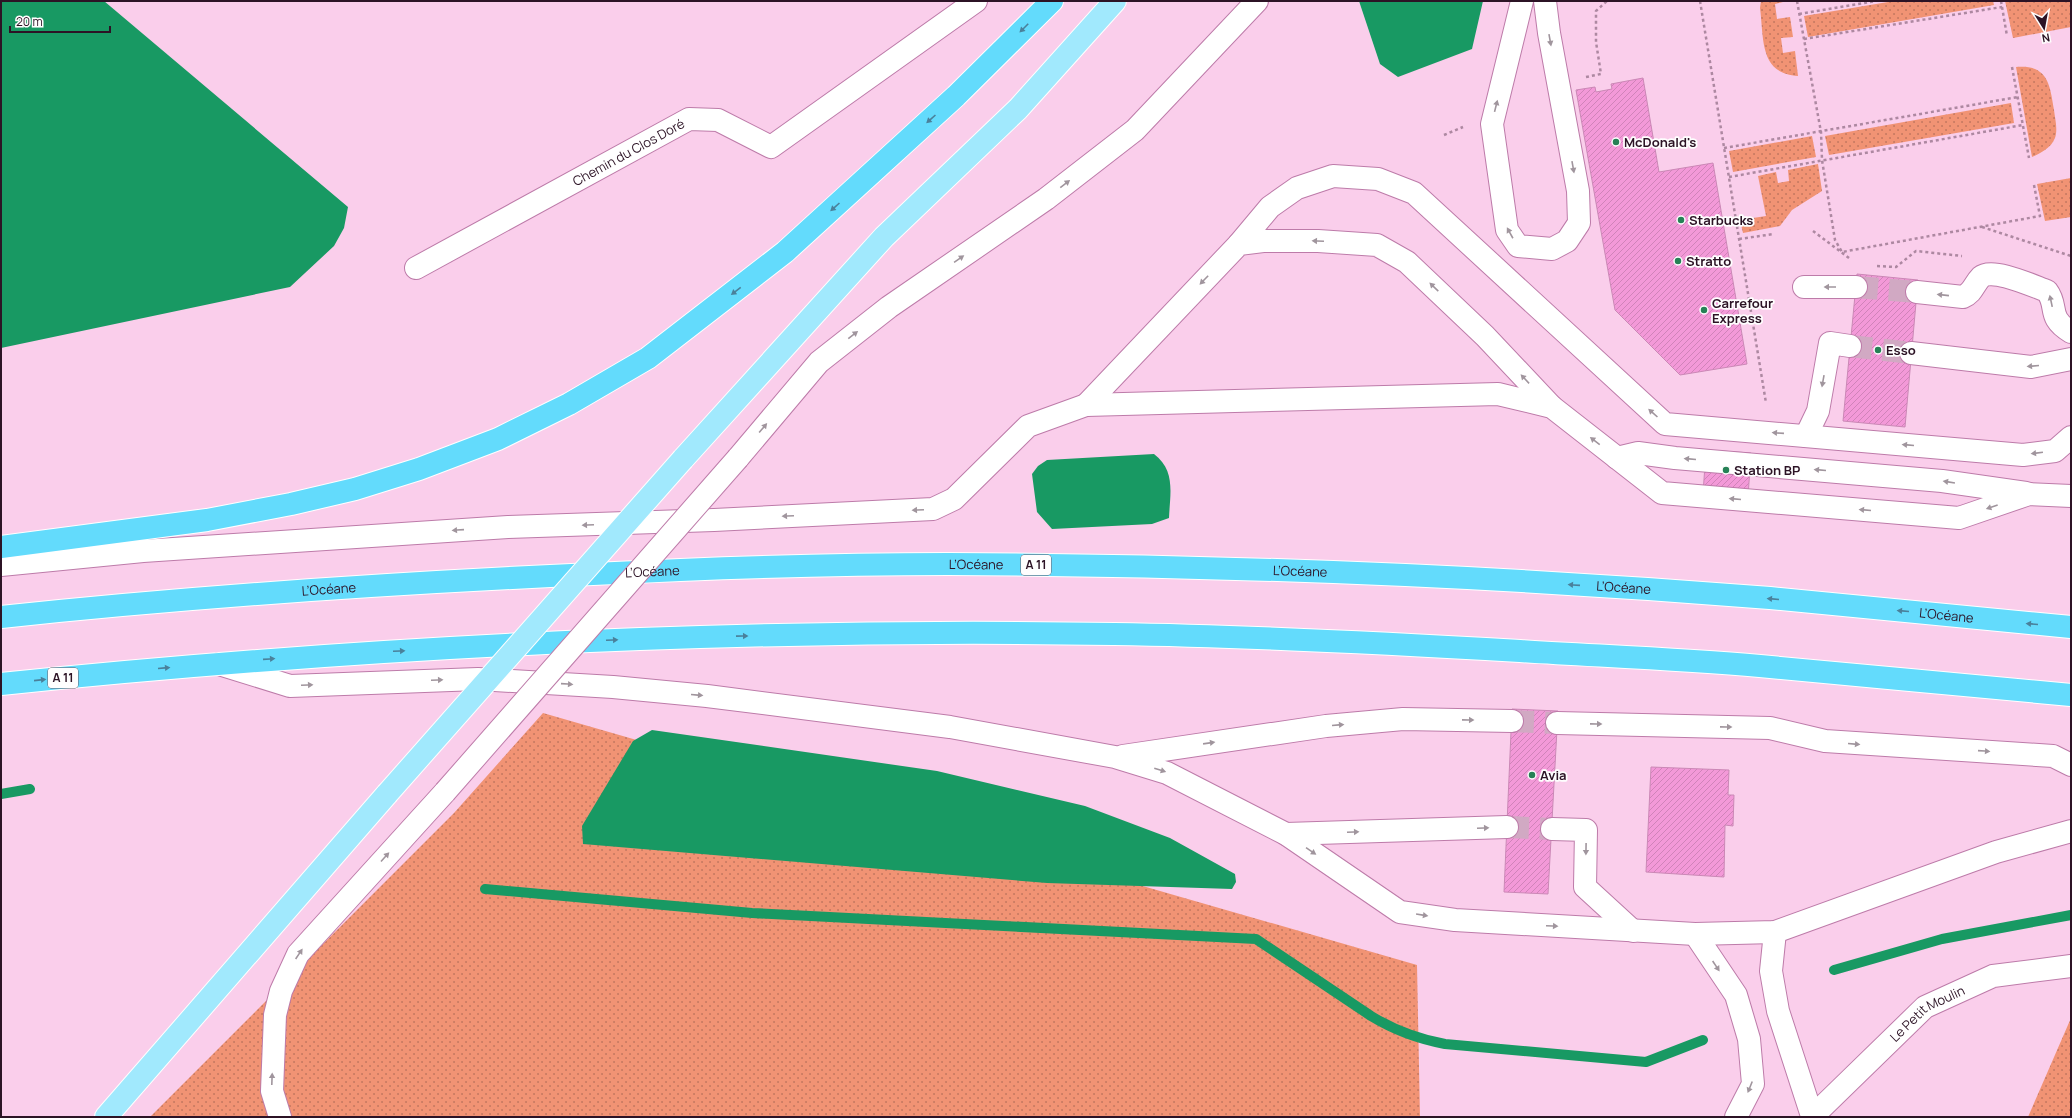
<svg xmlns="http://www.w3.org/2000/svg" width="2072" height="1118" font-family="Manrope,sans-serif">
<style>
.grass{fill:url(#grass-dots)}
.water{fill:#189963}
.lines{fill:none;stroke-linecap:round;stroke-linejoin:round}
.stream{stroke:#189963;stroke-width:10}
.building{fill:url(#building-hatch);stroke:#cb88b6}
.minor-tunnel{stroke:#d1a9c3;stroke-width:22;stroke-dasharray:22 11;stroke-linecap:butt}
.minor-casing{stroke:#bd7ba9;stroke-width:24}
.major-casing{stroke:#fff;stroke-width:24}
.highway-casing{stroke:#fff;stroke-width:24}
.path{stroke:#ad88a1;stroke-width:2.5;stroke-dasharray:3 3;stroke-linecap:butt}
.minor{stroke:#fff;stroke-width:22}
.major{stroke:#a1e9fd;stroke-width:22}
.highway{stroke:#63dbfc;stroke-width:22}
.minor-bridge-casing{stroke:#bd7ba9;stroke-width:24;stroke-linecap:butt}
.major-bridge-casing{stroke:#fff;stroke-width:24;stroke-linecap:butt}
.minor-bridge{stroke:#fff;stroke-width:22}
.major-bridge{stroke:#a1e9fd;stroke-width:22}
.oneway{fill:#4a819b}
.oneway2{fill:#a0959d}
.poi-dot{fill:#268156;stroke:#fefefe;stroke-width:1.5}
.labels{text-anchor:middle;stroke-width:3.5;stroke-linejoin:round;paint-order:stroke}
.shield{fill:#fefefe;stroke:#6b5a66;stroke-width:1}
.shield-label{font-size:12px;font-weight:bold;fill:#2c1325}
.poi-label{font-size:13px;font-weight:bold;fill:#2c1325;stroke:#fefefe;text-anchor:start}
.street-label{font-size:13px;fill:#2c1325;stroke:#fefefe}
</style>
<defs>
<pattern id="grass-dots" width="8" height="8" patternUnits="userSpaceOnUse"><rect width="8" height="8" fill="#f19374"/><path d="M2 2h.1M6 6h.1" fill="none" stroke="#c3775f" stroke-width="1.8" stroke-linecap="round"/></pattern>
<pattern id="building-hatch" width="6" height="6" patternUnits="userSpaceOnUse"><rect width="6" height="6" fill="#f399d8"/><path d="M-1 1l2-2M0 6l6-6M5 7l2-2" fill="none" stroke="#d083b9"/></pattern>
</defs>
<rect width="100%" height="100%" fill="#faceeb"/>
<path class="grass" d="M1761 1H1787L1775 4 1777 19 1790 17 1793 37 1781 38 1783 53 1795 51 1798 76C1759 74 1764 38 1760 8Z
M1894 1H1993L1994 5 1808 37 1804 16Z
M2005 1H2071V27L2013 38Z
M2016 67C2048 64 2050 85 2054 110 2055 119 2058 129 2055 138 2051 148 2041 153 2032 157Z
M2011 103 2014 123 1829 155 1825 136Z
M1812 136 1816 157 1733 172 1729 151Z
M1818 164 1822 191 1792 210 1780 226 1743 233 1740 220 1766 216 1758 176 1776 172 1778 183 1789 181 1788 170Z
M2071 178V217L2045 221 2037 184Z
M543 713 1417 965 1420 1117H150L454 813Z
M2071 1018V1117H2028Z"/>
<path class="water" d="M1 1H104L348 207 344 228 334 246 290 287 1 348Z
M1359 1H1483L1472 49 1398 77 1380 64Z
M1154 454C1176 471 1170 493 1169 518L1152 524 1052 529 1037 512 1032 474 1038 466 1047 460Z
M652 730 937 771 1085 806 1170 838 1235 874 1236 882 1232 889 1047 883 583 844 582 826 633 741Z"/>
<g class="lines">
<path class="stream" d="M1 794 30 789
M485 889 752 913 1256 939 1371 1016C1394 1030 1418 1039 1445 1044L1646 1062 1703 1040
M1834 970 1942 939 2071 915"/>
</g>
<path class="building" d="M1643 78 1659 172 1713 163 1747 364 1680 375 1615 310 1576 90 1595 87 1596 92 1612 89 1611 84Z
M1857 274 1918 280 1905 427 1843 421Z
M1706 450 1751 453 1748 497 1703 494Z
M1512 709 1558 711 1548 894 1504 892Z
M1651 767 1729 770 1728 795H1734L1733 826 1725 825 1724 877 1646 872Z"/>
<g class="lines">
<path class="minor-tunnel" d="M1856 287 1917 292
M1850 346 1911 353
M1512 721 1557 723
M1507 827 1552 829"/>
<g class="minor-casing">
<g id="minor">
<path d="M1522 1 1492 124 1507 230 1518 246 1552 249 1567 241 1579 223 1578 191 1549 33 1545 1"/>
<path d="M1239 244 1270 207 1297 188 1333 176 1378 179 1414 193 1665 424 2023 455 2055 451 2071 437"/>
<path id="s1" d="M416 268 689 119 718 120 771 147 976 1"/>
<path d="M1804 287H1856"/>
<path d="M1917 292 1963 297C1973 293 1974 284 1981 277 1992 267 2033 286 2047 291 2059 307 2046 317 2071 332"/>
<path d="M1911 353 2031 367 2071 359"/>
<path d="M1086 405 1239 244 1263 241H1318L1377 245 1407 262 1485 336 1552 407"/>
<path d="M1806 436 1818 411 1830 343 1850 346"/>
<path d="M738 458 819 362 889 307 1046 199 1135 130 1257 1"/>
<path d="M1617 458 1638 453 1675 458 1942 481 2026 493"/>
<path d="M1 565 143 551 508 527 714 520 933 509 954 499 1028 426 1086 405 1498 394 1552 407 1662 493 1959 518 2029 494 2071 496"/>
<path d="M219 664 290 686 478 679 613 687 707 696 950 727 1115 757 1167 773 1286 834 1400 912 1455 920 1695 934 1775 932 1996 852 2071 831"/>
<path d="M1557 723 1770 728 1825 741 2053 756 2071 765"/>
<path d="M1123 756 1326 726 1403 719 1512 721"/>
<path d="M1552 829 1586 830 1585 887 1633 931"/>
<path d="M1286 834 1507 827"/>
<path d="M1775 932 1771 971 1778 1011 1812 1116"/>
<path d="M1695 934 1736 995 1749 1039 1753 1084 1736 1117"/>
<path d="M280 1117 272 1091 275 1015 281 991 298 954 445 792"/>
<path id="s2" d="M1812 1117 1925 1007 1993 976 2071 966"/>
</g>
</g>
<g class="major-casing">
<path id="major" d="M683 459 884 237 1018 109 1115 1
M106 1117 387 794"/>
</g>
<g class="highway-casing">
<g id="highway">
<path d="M1 547 207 520 291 504 355 489 419 469 498 439 569 404 648 358 785 252 956 96 1052 1"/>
<path id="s3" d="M1 617C198 596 395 583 593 574 711 568 829 564 948 564 1222 565 1497 576 1770 598 1871 607 1971 618 2071 627"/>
<path d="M1 684C371 646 743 628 1114 634 1250 636 1385 643 1520 651 1600 656 1680 659 1760 666 1864 675 1967 686 2071 695"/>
</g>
</g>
<path class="path" d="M1700 1 1766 403
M1797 1 1821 132 1822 160 1835 240 1842 252 2040 216 2034 185
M2001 1 2007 36
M1799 14 1876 1
M1804 39 2002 7
M2012 67 2029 158
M1586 77 1601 74 1596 42V11L1607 1
M1444 135 1463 127
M1724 148 2018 97
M1729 177 2023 125
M1982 227 2071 256
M1813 231 1849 258
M1739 239 1774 234
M1877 266 1896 267 1916 251 1962 256"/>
<use href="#minor" class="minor"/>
<use href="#major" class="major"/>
<use href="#highway" class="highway"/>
<g class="minor-bridge-casing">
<path id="minor-bridge" d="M445 792 738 458"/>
</g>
<g class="major-bridge-casing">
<path id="major-bridge" d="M387 794 683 459"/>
</g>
<use href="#minor-bridge" class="minor-bridge"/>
<use href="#major-bridge" class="major-bridge"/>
</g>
<defs><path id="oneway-solid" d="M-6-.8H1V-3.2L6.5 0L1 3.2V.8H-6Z"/></defs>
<g class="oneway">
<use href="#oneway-solid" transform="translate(1024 28) rotate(135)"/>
<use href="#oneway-solid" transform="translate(931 119) rotate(138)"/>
<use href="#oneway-solid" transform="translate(835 207) rotate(138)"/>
<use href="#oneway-solid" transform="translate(736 291) rotate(142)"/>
<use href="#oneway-solid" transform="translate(1574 585) rotate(-176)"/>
<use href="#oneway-solid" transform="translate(1773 599) rotate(-175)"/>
<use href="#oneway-solid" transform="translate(1903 611) rotate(-175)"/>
<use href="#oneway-solid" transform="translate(2032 624) rotate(-175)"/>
<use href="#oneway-solid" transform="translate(742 636) rotate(-1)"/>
<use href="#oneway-solid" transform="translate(612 640) rotate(-3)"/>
<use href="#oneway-solid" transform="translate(399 651) rotate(-3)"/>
<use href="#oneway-solid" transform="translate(269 659) rotate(-4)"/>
<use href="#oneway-solid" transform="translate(164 668) rotate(-5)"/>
<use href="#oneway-solid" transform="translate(40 680) rotate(-6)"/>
</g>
<g class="oneway2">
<use href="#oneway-solid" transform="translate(1550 40) rotate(80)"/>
<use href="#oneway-solid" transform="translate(1496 106) rotate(-76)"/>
<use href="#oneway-solid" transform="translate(1573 167) rotate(80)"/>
<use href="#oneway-solid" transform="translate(1065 184) rotate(-38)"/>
<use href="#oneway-solid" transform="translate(1510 233) rotate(-119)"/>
<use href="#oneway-solid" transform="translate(1318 241) rotate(-178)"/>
<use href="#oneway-solid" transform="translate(959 259) rotate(-35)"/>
<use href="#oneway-solid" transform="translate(1204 280) rotate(134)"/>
<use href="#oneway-solid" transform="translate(1434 287) rotate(-136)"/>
<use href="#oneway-solid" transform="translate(1830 287) rotate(-180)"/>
<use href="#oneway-solid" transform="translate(1943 295) rotate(-174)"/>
<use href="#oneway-solid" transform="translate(2051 301) rotate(-102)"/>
<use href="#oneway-solid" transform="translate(853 335) rotate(-38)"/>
<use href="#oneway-solid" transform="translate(2033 366) rotate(175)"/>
<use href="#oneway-solid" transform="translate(1525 379) rotate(-133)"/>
<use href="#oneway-solid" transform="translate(1823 381) rotate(100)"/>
<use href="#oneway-solid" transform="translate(1653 413) rotate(-138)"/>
<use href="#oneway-solid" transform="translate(763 428) rotate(-50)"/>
<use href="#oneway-solid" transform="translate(1778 433) rotate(-176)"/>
<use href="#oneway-solid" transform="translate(1595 441) rotate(-142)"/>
<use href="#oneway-solid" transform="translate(1908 445) rotate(-175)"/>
<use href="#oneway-solid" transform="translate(2037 453) rotate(173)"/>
<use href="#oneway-solid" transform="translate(1690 459) rotate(-175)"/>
<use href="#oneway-solid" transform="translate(1820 470) rotate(-175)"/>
<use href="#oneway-solid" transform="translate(1949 482) rotate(-171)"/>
<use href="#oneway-solid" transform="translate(1735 499) rotate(-175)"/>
<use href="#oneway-solid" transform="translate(1992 507) rotate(161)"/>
<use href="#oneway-solid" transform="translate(918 510) rotate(178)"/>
<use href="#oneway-solid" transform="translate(1865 510) rotate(-175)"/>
<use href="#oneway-solid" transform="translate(788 516) rotate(177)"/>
<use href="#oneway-solid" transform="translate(588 525) rotate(178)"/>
<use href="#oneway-solid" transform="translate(458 530) rotate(176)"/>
<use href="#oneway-solid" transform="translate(437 680) rotate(-2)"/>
<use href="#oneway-solid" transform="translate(567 684) rotate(4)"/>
<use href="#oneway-solid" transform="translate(307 685) rotate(-3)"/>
<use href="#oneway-solid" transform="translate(697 695) rotate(5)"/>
<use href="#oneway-solid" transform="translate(1468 720) rotate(1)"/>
<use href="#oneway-solid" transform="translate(1596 724) rotate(1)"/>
<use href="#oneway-solid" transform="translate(1338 725) rotate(-5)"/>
<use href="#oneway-solid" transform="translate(1726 727) rotate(1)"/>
<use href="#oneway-solid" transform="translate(1209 743) rotate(-8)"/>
<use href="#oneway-solid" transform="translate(1854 744) rotate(5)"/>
<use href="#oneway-solid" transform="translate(1984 751) rotate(4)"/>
<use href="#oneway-solid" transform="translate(1160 770) rotate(17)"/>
<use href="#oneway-solid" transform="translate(1483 828) rotate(-2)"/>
<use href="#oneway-solid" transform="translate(1353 832) rotate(-2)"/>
<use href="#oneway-solid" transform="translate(1586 849) rotate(91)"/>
<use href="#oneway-solid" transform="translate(1311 851) rotate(34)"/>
<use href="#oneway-solid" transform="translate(385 857) rotate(-48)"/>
<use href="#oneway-solid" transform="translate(1422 915) rotate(9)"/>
<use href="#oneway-solid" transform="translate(1552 926) rotate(3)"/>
<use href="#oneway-solid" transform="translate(299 954) rotate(-56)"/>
<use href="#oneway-solid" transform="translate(1716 966) rotate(56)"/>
<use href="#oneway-solid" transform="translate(272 1079) rotate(-88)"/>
<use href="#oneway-solid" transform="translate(1750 1087) rotate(112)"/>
</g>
<g class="poi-dot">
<circle cx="1616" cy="142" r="4"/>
<circle cx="1681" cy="220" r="4"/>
<circle cx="1678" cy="261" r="4"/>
<circle cx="1704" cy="310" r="4"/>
<circle cx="1878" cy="350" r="4"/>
<circle cx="1726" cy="470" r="4"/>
<circle cx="1532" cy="775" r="4"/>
</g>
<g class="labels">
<g class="shield">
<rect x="1021" y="555" width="30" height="20" rx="3"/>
<rect x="48" y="668" width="30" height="20" rx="3"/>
</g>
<g class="shield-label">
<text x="1036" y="569">A 11</text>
<text x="63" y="682">A 11</text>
</g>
<g class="poi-label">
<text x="1624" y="147">McDonald's</text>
<text x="1689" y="225">Starbucks</text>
<text x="1686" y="266">Stratto</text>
<text x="1712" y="308">Carrefour<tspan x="1712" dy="15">Express</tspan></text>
<text x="1886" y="355">Esso</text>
<text x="1734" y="475">Station BP</text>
<text x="1540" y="780">Avia</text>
</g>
<g class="street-label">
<text dy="5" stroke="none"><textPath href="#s1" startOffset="242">Chemin du Clos Doré</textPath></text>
<text dy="5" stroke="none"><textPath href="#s3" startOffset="977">L’Océane</textPath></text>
<text dy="5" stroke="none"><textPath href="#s3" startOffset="653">L’Océane</textPath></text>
<text dy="5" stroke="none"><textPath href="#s3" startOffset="1301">L’Océane</textPath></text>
<text dy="5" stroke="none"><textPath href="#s3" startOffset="329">L’Océane</textPath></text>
<text dy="5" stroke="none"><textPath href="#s3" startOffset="1625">L’Océane</textPath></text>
<text dy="5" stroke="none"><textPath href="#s3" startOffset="1949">L’Océane</textPath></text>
<text dy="5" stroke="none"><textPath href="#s2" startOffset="156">Le Petit Moulin</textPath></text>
</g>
</g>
<rect width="2072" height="1118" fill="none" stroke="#2c1325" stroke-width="4"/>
<g transform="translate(2044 28) rotate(169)" stroke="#fefefe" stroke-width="3" paint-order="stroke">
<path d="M0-3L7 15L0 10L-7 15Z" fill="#2c1325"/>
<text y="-6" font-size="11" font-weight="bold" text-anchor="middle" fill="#2c1325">N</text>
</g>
<path d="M10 26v6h100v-6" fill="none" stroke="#2c1325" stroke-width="2"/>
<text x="16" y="26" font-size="12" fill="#2c1325" stroke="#fefefe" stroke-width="3" paint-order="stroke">20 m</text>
</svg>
